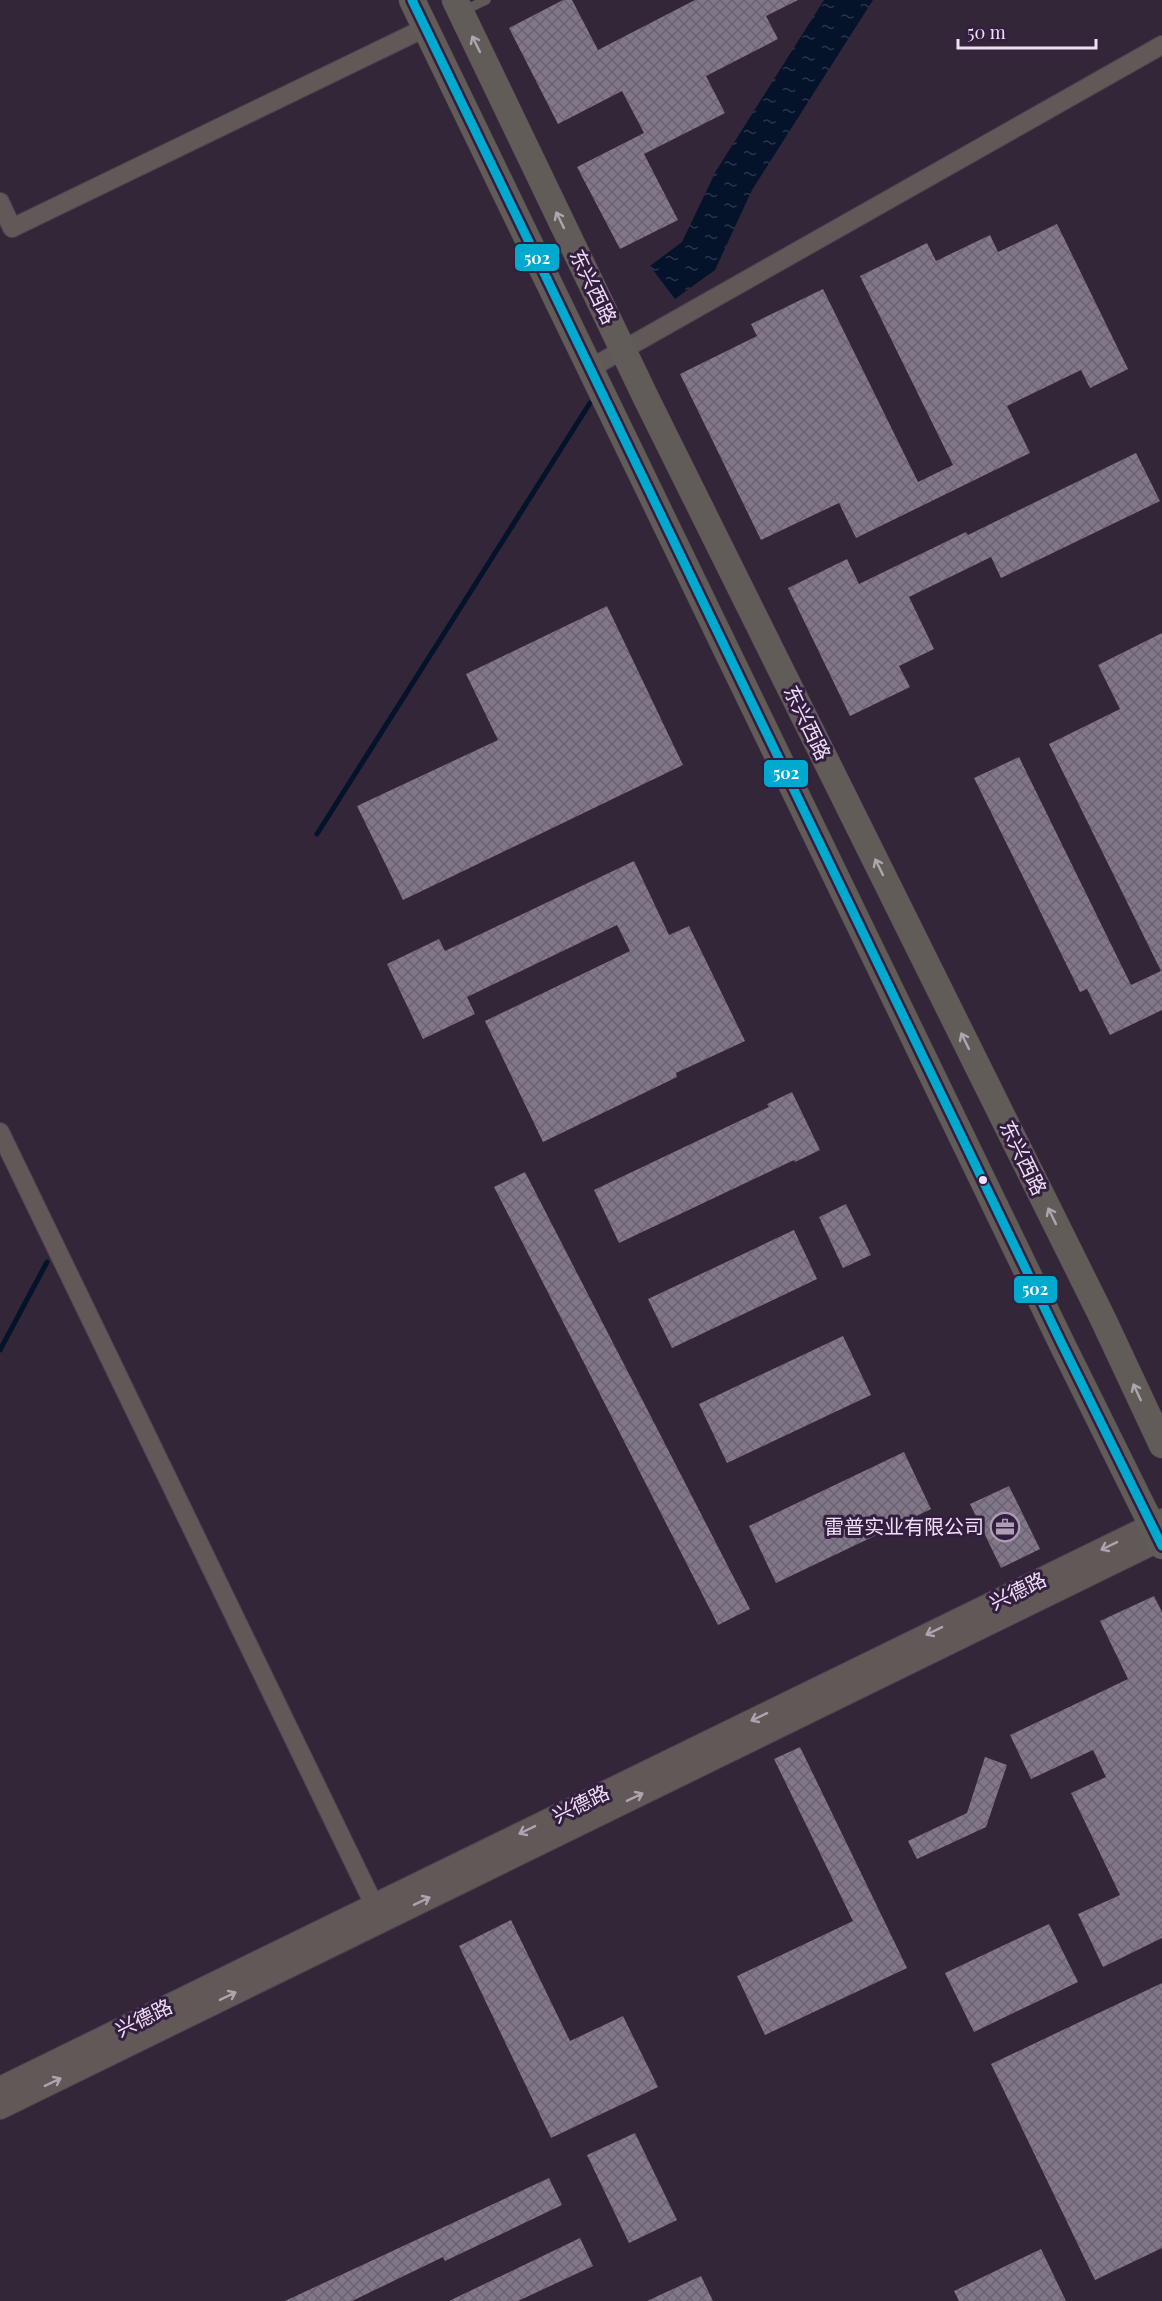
<svg xmlns="http://www.w3.org/2000/svg" width="1162" height="2301" font-family="'Playfair Display','Noto Sans SC',serif">
<style>
.water{fill:url(#water-ripples)}
.lines{fill:none;stroke-linecap:round;stroke-linejoin:round}
.stream{stroke:#04132a;stroke-width:5}
.building{fill:url(#building-cross-hatch)}
.service-casing{stroke:#4b4251;stroke-width:10}
.minor-casing{stroke:#4b4251;stroke-width:20}
.tertiary-casing{stroke:#4b4251;stroke-width:24}
.secondary-casing{stroke:#4b4251;stroke-width:27}
.service{stroke:#605958;stroke-width:9}
.minor{stroke:#605958;stroke-width:18}
.tertiary{stroke:#605958;stroke-width:22}
.secondary{stroke:#625c58;stroke-width:26}
.bus-1-casing{stroke:#341e40;stroke-width:14}
.bus-1{stroke:#00a9ce;stroke-width:9}
.oneway{stroke:#afa4af}
.oneway2{stroke:#aea3af}
.bus-dot{fill:#eedff6;stroke:#341e40;stroke-width:2}
.labels{text-anchor:middle;stroke-width:6;stroke-linejoin:round;paint-order:stroke}
.street-label{font-size:20px;fill:#eedff6;stroke:#341e40}
.poi-label{font-size:20px;fill:#eedff6;stroke:#341e40;text-anchor:end}
.line-badge{stroke:#341e40;stroke-width:2}
.badge-label{font-size:16px;text-anchor:middle;font-weight:bold;fill:#fff}
</style>
<defs>
<pattern id="water-ripples" width="26" height="14" patternUnits="userSpaceOnUse" patternTransform="scale(1.5)"><rect width="26" height="14" fill="#04132a"/><path d="M2 4q2-2 4 0t4 0M15 11q2-2 4 0t4 0" fill="none" stroke="#29354a"/></pattern>
<pattern id="building-cross-hatch" width="8" height="8" patternUnits="userSpaceOnUse" patternTransform="scale(1.5)"><rect width="8" height="8" fill="#827788"/><path d="M0 0l8 8M0 8l8-8" fill="none" stroke="#6a626f"/></pattern>
</defs>
<rect width="100%" height="100%" fill="#322638"/>
<path class="water" d="M824 0H873L752 190 715 270 675 299 650 266 682 242 716 171Z"/>
<g class="lines">
<path class="stream" d="M317 834 590 403
M0 1350 47 1262"/>
</g>
<path class="building" d="M563 0H572L598 50 695 0H798L766 16 778 39 706 76 725 113 644 154 678 220 620 249 577 167 644 133 622 91 558 124 509 28Z
M1057 224 1128 369 1090 388 1081 370 1007 406 1030 453 856 538 839 503 761 540 680 374 757 336 751 324 823 289 918 482 953 465 860 276 927 243 936 261 990 235 998 252Z
M1136 453 1160 501 1001 578 991 557 909 597 934 649 899 666 910 687 850 716 788 588 847 559 859 584 966 532 968 535Z
M607 606 683 765 403 900 357 806 498 740 466 674Z
M1162 633V1010L1110 1035 1087 989 1080 992 974 778 1019 757 1131 985 1161 971 1049 744 1120 709 1098 665Z
M634 861 669 935 689 926 745 1041 676 1073 677 1077 543 1142 485 1021 630 951 617 925 467 997 475 1014 423 1039 387 964 439 939 445 951Z
M792 1092 820 1150 795 1162 794 1160 619 1243 594 1190 769 1107 767 1104Z
M525 1172 750 1609 718 1625 494 1187Z
M846 1204 871 1255 843 1268 819 1217Z
M794 1230 817 1279 672 1348 648 1299Z
M843 1336 871 1395 727 1463 699 1404Z
M904 1452 931 1509 776 1583 749 1526Z
M1009 1486 1040 1549 1001 1568 970 1504Z
M1154 1596 1162 1612V1938L1103 1967 1078 1914 1120 1895 1071 1793 1106 1777 1093 1750 1031 1779 1010 1735 1128 1679 1100 1621Z
M800 1747 907 1968 765 2035 737 1976 853 1921 774 1759Z
M985 1757 1007 1765 986 1827 917 1859 908 1841 967 1813Z
M511 1920 570 2041 623 2016 658 2087 551 2138 459 1946Z
M1049 1924 1078 1982 974 2032 945 1973Z
M1162 1983V2248L1095 2280 991 2064Z
M635 2133 677 2220 629 2243 587 2155Z
M549 2178 562 2205 445 2261 443 2257 352 2301H285Z
M580 2238 593 2266 518 2301H449Z
M1041 2249 1066 2301H959L954 2291Z
M701 2276 713 2301H647Z"/>
<g class="lines">
<g class="service-casing">
<path id="service" d="M463 11 486 0"/>
</g>
<g class="minor-casing">
<path id="minor" d="M0 202 12 228 425 28
M589 369 1162 45
M0 1132 380 1917"/>
</g>
<g class="tertiary-casing">
<path id="tertiary" d="M0 2088 1162 1520
M0 2108 1162 1539"/>
</g>
<g class="secondary-casing">
<path id="secondary" d="M412 0 1061 1342 1162 1546
M455 0 647 400 1103 1319 1162 1445"/>
</g>
<use href="#service" class="service"/>
<use href="#minor" class="minor"/>
<use href="#tertiary" class="tertiary"/>
<use href="#secondary" class="secondary"/>
<g class="bus-1-casing">
<path id="bus-1" d="M412 0 1061 1342 1162 1546"/>
</g>
<use href="#bus-1" class="bus-1"/>
</g>
<defs><path id="oneway-shaft" d="M-6 0H5M1.5-3L5.5 0L1.5 3" fill="none" stroke-width="1.6" stroke-linecap="round" stroke-linejoin="round" transform="scale(1.5)"/></defs>
<g class="oneway">
<use href="#oneway-shaft" transform="translate(476 44) rotate(-116)"/>
<use href="#oneway-shaft" transform="translate(560 220) rotate(-116)"/>
<use href="#oneway-shaft" transform="translate(879 867) rotate(-116)"/>
<use href="#oneway-shaft" transform="translate(965 1041) rotate(-116)"/>
<use href="#oneway-shaft" transform="translate(1052 1216) rotate(-116)"/>
<use href="#oneway-shaft" transform="translate(1137 1392) rotate(-115)"/>
</g>
<g class="oneway2">
<use href="#oneway-shaft" transform="translate(1109 1546) rotate(154)"/>
<use href="#oneway-shaft" transform="translate(934 1631) rotate(154)"/>
<use href="#oneway-shaft" transform="translate(759 1717) rotate(154)"/>
<use href="#oneway-shaft" transform="translate(635 1797) rotate(-26)"/>
<use href="#oneway-shaft" transform="translate(527 1830) rotate(154)"/>
<use href="#oneway-shaft" transform="translate(422 1901) rotate(-26)"/>
<use href="#oneway-shaft" transform="translate(228 1996) rotate(-26)"/>
<use href="#oneway-shaft" transform="translate(53 2082) rotate(-26)"/>
</g>
<defs>
<g id="office-ring" transform="scale(1.5)"><circle r="9.5" fill="#341e40" stroke="#ac9eb4" stroke-width="1.5"/><path d="M-6-3h4V-5.5h4V-3h4V5H-6ZM-1-4.5V-3h2v-1.5ZM-6 0V1H6V0Z" fill="#ac9eb4"/></g>
</defs>
<g fill-rule="evenodd">
<use href="#office-ring" x="1005" y="1527"/>
</g>
<circle class="bus-dot" cx="983" cy="1180" r="5"/>
<g class="labels">
<g class="street-label">
<text transform="translate(593 287) rotate(64)" y="7">东兴西路</text>
<text transform="translate(807 723) rotate(64)" y="7">东兴西路</text>
<text transform="translate(1023 1158) rotate(64)" y="7">东兴西路</text>
<text transform="translate(1018 1591) rotate(-26)" y="7">兴德路</text>
<text transform="translate(581 1804) rotate(-26)" y="7">兴德路</text>
<text transform="translate(144 2018) rotate(-26)" y="7">兴德路</text>
</g>
<g class="poi-label">
<text x="984" y="1534">雷普实业有限公司</text>
</g>
</g>
<g class="line-badge">
<rect x="514" y="243" width="46" height="29" rx="6" fill="#00a9ce"/>
<rect x="763" y="759" width="46" height="29" rx="6" fill="#00a9ce"/>
<rect x="1013" y="1275" width="45" height="29" rx="6" fill="#00a9ce"/>
</g>
<g class="badge-label">
<text x="537" y="264">502</text>
<text x="786" y="779">502</text>
<text x="1035" y="1295">502</text>
</g>
<path d="M958 39v9h138v-9" fill="none" stroke="#eedff6" stroke-width="3"/>
<text x="967" y="39" font-size="18" fill="#eedff6" stroke="#341e40" stroke-width="4.5" paint-order="stroke">50 m</text>
</svg>
